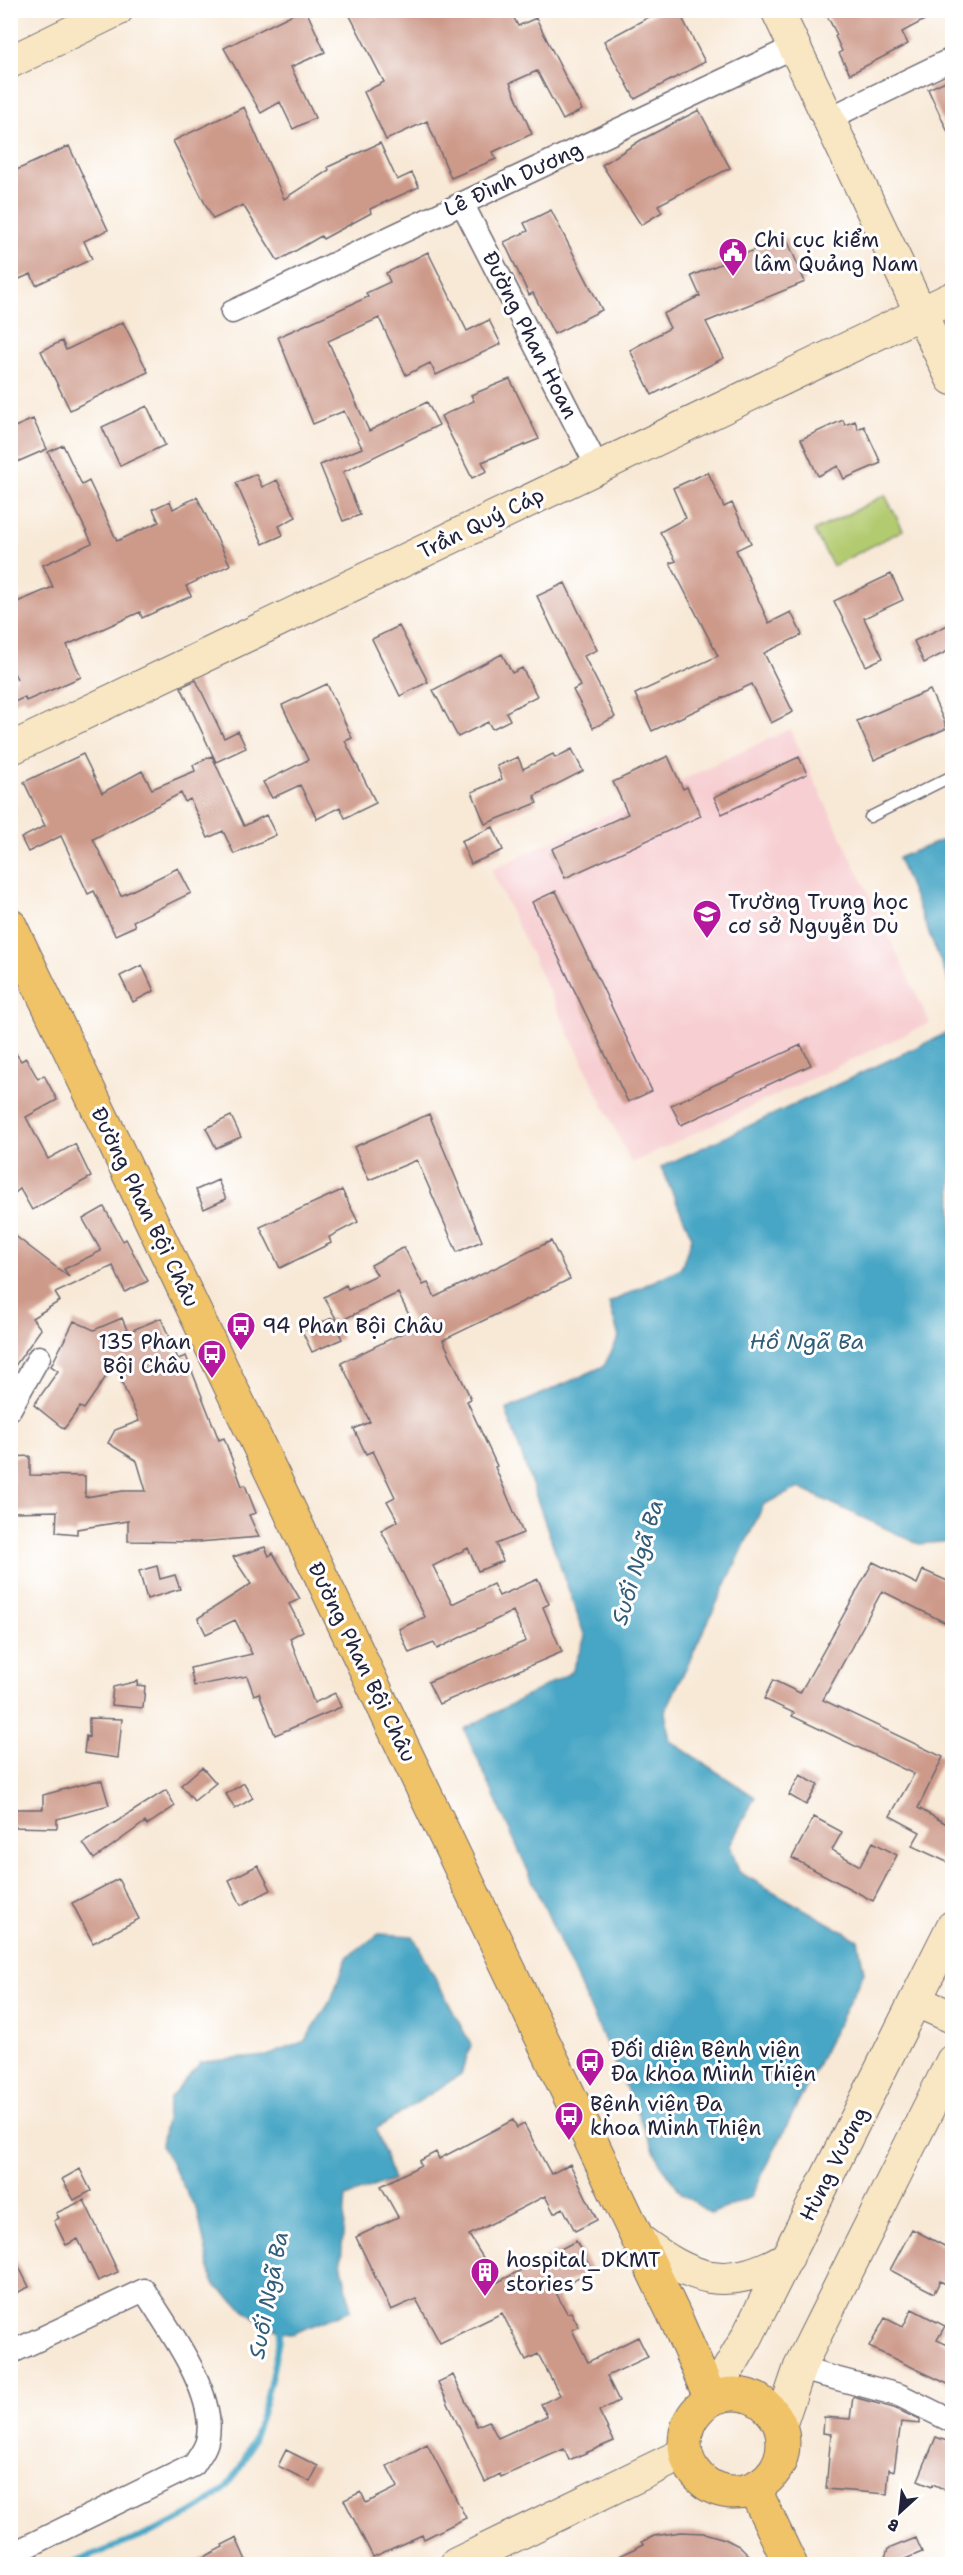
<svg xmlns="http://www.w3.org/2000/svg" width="963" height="2575" font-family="'Shantell Sans',sans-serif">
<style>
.built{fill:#f7cfd2}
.green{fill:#b3cb70;stroke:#6a7656;stroke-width:1.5}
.water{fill:#46a6c5;stroke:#346480;stroke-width:1.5}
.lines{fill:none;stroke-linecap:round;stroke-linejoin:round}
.stream{stroke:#46a6c5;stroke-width:6}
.building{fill:#cd9a8a}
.lane-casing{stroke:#6d6872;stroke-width:13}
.street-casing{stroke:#6d6872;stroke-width:25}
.secondary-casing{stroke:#6d6872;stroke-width:34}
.primary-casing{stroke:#6d6872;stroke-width:35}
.lane{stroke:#fff;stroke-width:10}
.street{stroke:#fff;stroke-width:22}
.secondary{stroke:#f9e7c3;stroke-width:32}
.primary{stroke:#f0c369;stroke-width:33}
.labels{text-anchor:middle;stroke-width:6;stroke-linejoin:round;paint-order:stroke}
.street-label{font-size:21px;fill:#22223b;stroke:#fff}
.poi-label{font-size:21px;fill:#22223b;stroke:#fff;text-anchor:start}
.water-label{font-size:22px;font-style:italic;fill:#325d79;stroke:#fff}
</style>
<rect width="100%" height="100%" fill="#fff"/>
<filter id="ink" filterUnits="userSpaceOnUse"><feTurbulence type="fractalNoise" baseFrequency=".0167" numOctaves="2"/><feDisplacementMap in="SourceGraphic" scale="12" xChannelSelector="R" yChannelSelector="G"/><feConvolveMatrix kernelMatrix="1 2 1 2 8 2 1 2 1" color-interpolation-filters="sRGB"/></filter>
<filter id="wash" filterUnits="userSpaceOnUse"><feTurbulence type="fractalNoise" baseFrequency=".008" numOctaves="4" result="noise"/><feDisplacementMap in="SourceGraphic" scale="24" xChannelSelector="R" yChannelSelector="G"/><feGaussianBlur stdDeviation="1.35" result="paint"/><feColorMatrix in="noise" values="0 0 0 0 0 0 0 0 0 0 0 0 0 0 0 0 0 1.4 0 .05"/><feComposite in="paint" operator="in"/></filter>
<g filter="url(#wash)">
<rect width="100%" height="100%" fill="#f8e9d7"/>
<path class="built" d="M790 729 930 1023 631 1163 491 870Z"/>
<path class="green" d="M885 495 903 530 833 566 814 531Z"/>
<path class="water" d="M952 836V989L898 858Z
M952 1017V1541L919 1544 799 1488 764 1504 665 1712 670 1741 755 1797 730 1845 739 1872 858 1940 864 1972 751 2197 711 2214 682 2194 660 2163 464 1729 572 1672 585 1637 506 1410 604 1366 619 1337 609 1303 681 1268 692 1237 661 1167 947 1033Z
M379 1934 413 1936 471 2045 461 2074 376 2129 393 2179 346 2197 341 2261 351 2310 292 2334 264 2325 213 2284 198 2213 161 2145 170 2098 201 2062 267 2056 305 2041 331 2000 347 1957Z"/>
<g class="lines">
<path class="stream" d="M71 2564C116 2545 193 2523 226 2487 259 2451 273 2372 282 2324"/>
</g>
<g id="blocks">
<path class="building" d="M301 10H306L325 52 291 67 315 118 293 129 280 102 261 113 224 48Z
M347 10H510L518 26 536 18 582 110 563 120 537 71 510 83 532 134 493 152 496 159 451 178 427 121 386 140 364 92 384 82Z
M662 10H678L705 62 635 99 604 41Z
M824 10H943L902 32 908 44 850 74 839 53 842 51 835 36 837 35Z
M952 78V141L928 89Z
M244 107 284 199 329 170 328 167 380 143 397 180 412 173 419 187 370 209 371 213 323 239 321 236 278 261 243 205 213 219 173 141Z
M699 110 730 168 658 205 662 212 641 225 602 165 641 140Z
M69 146 108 230 84 241 92 259 36 285 31 274 10 283V173Z
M551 210 602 310 554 334 533 293 529 295 504 242 528 231 524 223Z
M786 237 805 282 706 322 724 358 652 395 630 350 670 328 663 314 700 296 691 276Z
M428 252 467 331 489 320 501 344 436 375 430 363 406 375 379 318 328 341 369 431 427 402 439 425 343 472 360 515 343 521 320 465 362 448 344 411 313 424 278 337 368 297 366 293 390 282 386 273Z
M123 322 148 372 70 410 41 351 62 341 66 350Z
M510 379 539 439 482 462 487 471 472 478 441 416 474 401 471 395Z
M147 406 165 445 120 466 102 427Z
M33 419 47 449 10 465V429Z
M843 420 845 425 855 421 858 429 864 426 881 463 844 479 838 466 818 476 801 439Z
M63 445 82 485 89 481 117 541 159 522 153 509 170 501 173 509 197 497 230 565 186 586 191 596 142 618 140 612 67 645 81 677 26 701 25 697 10 704V681L17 679 10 665V605L53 587 43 565 92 543 48 452Z
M708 472 724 507 732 503 751 543 736 550 769 623 791 612 802 635 764 653 793 712 771 723 752 684 652 731 635 694 718 656 670 563 676 561 660 532 686 518 673 488Z
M256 474 262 487 277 480 296 517 279 526 283 535 263 544 236 483Z
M891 574 903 600 864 618 883 658 866 666 834 601Z
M565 583 597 650 584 656 615 717 593 728 573 690 580 686 537 596Z
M952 623V649L924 663 914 641Z
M399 626 428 682 400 696 372 639Z
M502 654 512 673 522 668 537 696 506 712 510 720 492 729 488 722 458 737 433 690Z
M196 680 224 738 238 731 246 748 216 762 181 687Z
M327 684 352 738 345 741 376 803 345 818 340 807 317 819 300 785 272 798 263 782 308 760 282 705Z
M930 690 947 728 874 760 857 721Z
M572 749 583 771 534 796 537 803 485 824 472 792 502 779 497 766 518 757 523 769 553 754 555 758Z
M83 754 102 793 142 771 152 789 195 771 193 765 212 756 244 826 266 815 276 835 234 854 223 831 208 838 190 799 185 802 181 793 93 839 121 896 178 868 191 893 133 921 135 926 115 935 94 891 88 894 61 836 28 852 21 838 45 826 24 782Z
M668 756 683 789 687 787 701 816 565 878 552 849 628 814 613 782Z
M799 757 807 774 722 814 714 797Z
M493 827 503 850 471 864 461 841Z
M556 891 652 1091 628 1102 532 902Z
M142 965 154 991 133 1002 120 976Z
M10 1045 21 1061 26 1058 38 1079 44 1075 57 1100 26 1117 48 1159 75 1144 91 1177 32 1210 20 1189 10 1197Z
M801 1045 811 1065 681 1125 671 1105Z
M429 1114 482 1241 457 1252 417 1160 369 1180 354 1147Z
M231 1116 241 1137 216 1148 206 1128Z
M218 1180 226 1199 204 1209 196 1190Z
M342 1190 358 1222 329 1237 331 1243 280 1268 260 1227Z
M104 1207 123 1241 126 1239 148 1281 125 1292 113 1266 55 1293 60 1301 32 1318 41 1329 10 1373V1232L69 1277 64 1269 101 1251 83 1219Z
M551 1241 570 1279 443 1340 471 1399 467 1401 497 1466 495 1467 523 1533 496 1544 503 1561 478 1571 468 1548 433 1566 452 1604 493 1584 499 1596 538 1579 549 1604 543 1607 562 1652 439 1704 428 1682 526 1641 513 1611 437 1649 434 1643 409 1653 399 1629 425 1617 381 1530 398 1521 387 1501 395 1497 373 1451 366 1454 354 1429 370 1422 341 1363 415 1327 398 1293 338 1322 324 1297 346 1285 348 1289 377 1275 371 1265 404 1247 423 1285 428 1283 435 1297Z
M122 1318 128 1332 161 1318 178 1359 186 1356 219 1440 224 1438 242 1486 245 1485 256 1513 249 1515 259 1537 198 1542 128 1541V1521L77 1529V1534L56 1532 57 1511 13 1512 12 1457 30 1456V1475L85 1476V1497L123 1491H146L137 1461 108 1443 115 1430 139 1421 114 1365 84 1409 80 1407 64 1429 34 1405 58 1371 51 1366 74 1321 94 1330Z
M332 1318 342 1339 312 1352 302 1331Z
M265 1547 269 1556 273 1553 300 1599 289 1604 303 1631 290 1638 314 1703 335 1693 341 1707 275 1735 259 1693 254 1695 247 1676 194 1686 190 1668 252 1654 235 1620 206 1634 198 1618 251 1584 233 1557Z
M873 1562 917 1584 923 1570 952 1583V1626L882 1591 823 1700 943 1757 918 1808 952 1827V1853L947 1862 912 1846 920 1832 890 1816 914 1774 792 1716 794 1713 764 1699 773 1680 800 1693Z
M157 1566 160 1579 175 1575 180 1589 147 1599 139 1571Z
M138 1681 137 1685 145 1686 143 1708 111 1705 113 1687Z
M89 1718 122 1719 118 1758 84 1753 86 1736 89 1737Z
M202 1767 216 1783 194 1801 181 1785Z
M800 1775 818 1785 806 1805 789 1795Z
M95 1781H102L109 1805 57 1819V1828L10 1827V1809H43V1795Z
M244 1783 253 1798 235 1809 226 1794Z
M166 1790 175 1806 147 1825 145 1822 94 1859 83 1843Z
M814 1817 842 1832 832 1850 860 1866 873 1842 897 1855 873 1901 792 1858Z
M258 1865 271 1890 241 1905 229 1880Z
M118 1879 139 1919 93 1943 72 1903Z
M513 2120 517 2128 524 2124 551 2174 570 2164 597 2220 575 2231 563 2208 554 2213 545 2196 469 2235 498 2282 576 2241 592 2271 554 2289 567 2313 571 2312 579 2327 572 2330 588 2362 638 2337 648 2357 607 2376 619 2401 599 2411 614 2441 569 2460 564 2449 501 2477 500 2474 485 2482 438 2382 453 2375 477 2426 489 2421 498 2438 547 2416 541 2404 560 2395 538 2354 526 2360 502 2313 440 2343 416 2299 391 2310 356 2237 398 2217 381 2186 421 2165 419 2161 436 2152 439 2159Z
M80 2169 91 2191 74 2200 62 2179Z
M84 2200 118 2272 98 2281 78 2239 66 2245 54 2221 59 2218 56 2213Z
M912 2229 952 2250V2287L940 2281 934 2293 890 2270Z
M10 2249 29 2287 10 2296Z
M912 2309 945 2326 937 2340 952 2347V2386L869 2347 885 2318 903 2327Z
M853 2397 894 2408 920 2420V2424L901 2422 894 2471 889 2469 887 2494 826 2489 831 2434 823 2433 824 2417 850 2419Z
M936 2437 952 2443V2493L933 2484 932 2486 918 2480Z
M427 2444 466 2518 424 2539 422 2535 373 2557 344 2500 361 2492 366 2503 398 2487 387 2466Z
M286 2450 318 2466 310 2482 278 2466Z
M681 2532 704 2533 725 2539 741 2547 759 2565H600L644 2544 642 2542 654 2536Z
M236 2538 248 2565H188L223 2547 222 2545Z
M916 2538 922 2552 891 2565H882L888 2549Z"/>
</g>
</g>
<g filter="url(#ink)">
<use href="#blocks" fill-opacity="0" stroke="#6d6872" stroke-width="1.5"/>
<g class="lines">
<g class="lane-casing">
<path id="lane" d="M870 817 952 776"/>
</g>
<g class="street-casing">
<path id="street" d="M828 119 952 59
M462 203 598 468
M232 312 794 47
M10 1409 39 1357
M10 2353 144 2290C167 2327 219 2396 207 2441 205 2450 198 2458 194 2465L10 2555
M800 2369 899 2395 952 2421"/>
</g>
<g class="secondary-casing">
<path id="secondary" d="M777 10 952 379
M10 62 117 10
M10 749 952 298
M916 2001 952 2017
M638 2239C692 2280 726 2293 788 2257
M711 2399 747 2337 952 1927
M780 2426 801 2364 952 2061
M456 2564 685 2453"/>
</g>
<g class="primary-casing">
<path id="primary" d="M10 925 677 2321 711 2399
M685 2443a49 49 0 1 1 98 0a49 49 0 1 1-98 0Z
M754 2488 790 2564"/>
</g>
<use href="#lane" class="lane"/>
<use href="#street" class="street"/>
<use href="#secondary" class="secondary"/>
<use href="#primary" class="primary"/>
</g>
</g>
<defs>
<g id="civic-pin" transform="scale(1.5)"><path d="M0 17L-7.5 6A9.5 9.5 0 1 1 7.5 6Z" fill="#b5179e" stroke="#fff"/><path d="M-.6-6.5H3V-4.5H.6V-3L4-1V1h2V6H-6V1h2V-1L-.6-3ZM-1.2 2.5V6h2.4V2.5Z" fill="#fff"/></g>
<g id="school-pin" transform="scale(1.5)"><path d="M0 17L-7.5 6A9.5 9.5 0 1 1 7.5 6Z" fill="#b5179e" stroke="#fff"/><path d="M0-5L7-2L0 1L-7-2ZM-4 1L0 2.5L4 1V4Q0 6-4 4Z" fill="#fff"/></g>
<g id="bus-pin" transform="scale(1.5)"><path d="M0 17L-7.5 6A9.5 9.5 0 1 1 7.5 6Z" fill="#b5179e" stroke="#fff"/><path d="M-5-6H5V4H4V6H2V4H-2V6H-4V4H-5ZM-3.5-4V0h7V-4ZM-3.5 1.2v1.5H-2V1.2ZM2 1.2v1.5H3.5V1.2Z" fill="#fff"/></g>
<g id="building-pin" transform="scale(1.5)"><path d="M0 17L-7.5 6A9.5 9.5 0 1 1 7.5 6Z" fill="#b5179e" stroke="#fff"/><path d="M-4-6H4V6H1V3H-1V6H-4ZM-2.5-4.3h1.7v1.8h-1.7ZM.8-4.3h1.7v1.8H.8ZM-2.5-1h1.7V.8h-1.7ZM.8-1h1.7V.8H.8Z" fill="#fff"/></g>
</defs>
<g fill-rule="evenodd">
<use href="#civic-pin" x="733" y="252"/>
<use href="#school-pin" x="707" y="914"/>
<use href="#bus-pin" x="241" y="1326"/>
<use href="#bus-pin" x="212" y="1354"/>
<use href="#bus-pin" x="590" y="2062"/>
<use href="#bus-pin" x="569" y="2116"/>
<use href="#building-pin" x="485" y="2272"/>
</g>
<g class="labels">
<g class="street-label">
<text transform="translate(513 179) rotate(-25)" y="7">Lê Đình Dương</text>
<text transform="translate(530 335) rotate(63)" y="7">Đường Phan Hoan</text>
<text transform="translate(481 523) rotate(-26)" y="7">Trần Quý Cáp</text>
<text transform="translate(145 1207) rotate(64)" y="7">Đường Phan Bội Châu</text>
<text transform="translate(362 1662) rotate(64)" y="7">Đường Phan Bội Châu</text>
<text transform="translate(834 2164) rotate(-63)" y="7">Hùng Vương</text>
</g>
<g class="poi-label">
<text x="754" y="247">Chi cục kiểm<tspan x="754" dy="24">lâm Quảng Nam</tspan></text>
<text x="728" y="909">Trường Trung học<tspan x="728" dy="24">cơ sở Nguyễn Du</tspan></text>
<text x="262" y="1333">94 Phan Bội Châu</text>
<text x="191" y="1349" text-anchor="end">135 Phan<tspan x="191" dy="24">Bội Châu</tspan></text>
<text x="611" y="2057">Đối diện Bệnh viện<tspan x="611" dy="24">Đa khoa Minh Thiện</tspan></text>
<text x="590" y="2111">Bệnh viện Đa<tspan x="590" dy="24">khoa Minh Thiện</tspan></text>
<text x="506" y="2267">hospital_DKMT<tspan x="506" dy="24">stories 5</tspan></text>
</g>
<g class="water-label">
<text x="807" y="1349">Hồ Ngã Ba</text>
<text transform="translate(637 1562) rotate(-73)" y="8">Suối Ngã Ba</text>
<text transform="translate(268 2295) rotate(-79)" y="8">Suối Ngã Ba</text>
</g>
</g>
<rect width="963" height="2575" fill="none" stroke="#fff" stroke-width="36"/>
<g transform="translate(900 2512) rotate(207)" stroke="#ffffff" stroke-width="4.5" paint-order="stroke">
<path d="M0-4.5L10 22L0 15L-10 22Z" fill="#22223b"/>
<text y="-9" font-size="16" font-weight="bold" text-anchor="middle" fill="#22223b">B</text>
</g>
</svg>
